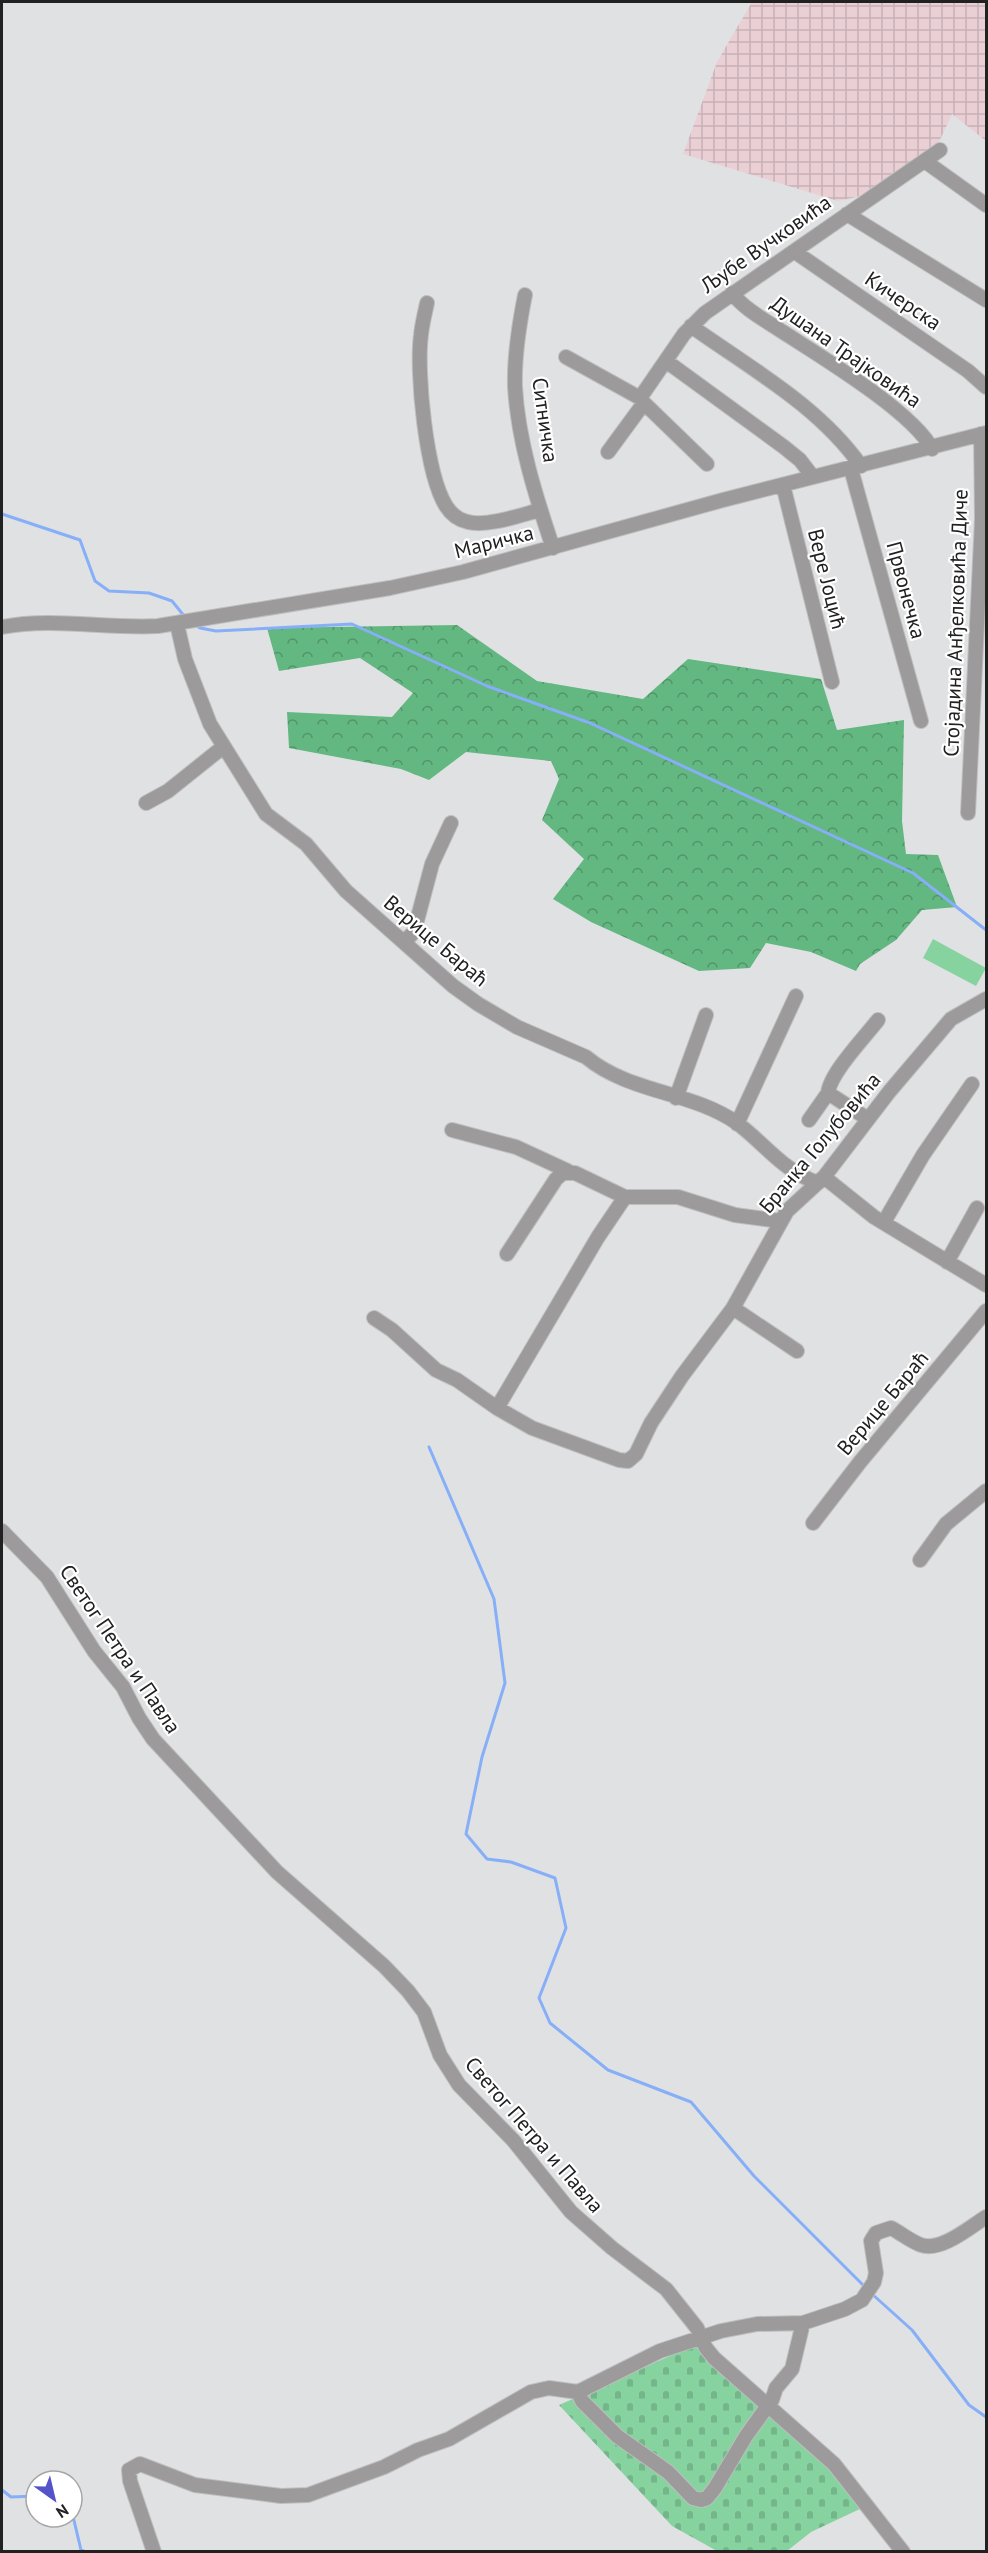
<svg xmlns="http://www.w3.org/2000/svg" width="988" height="2553" font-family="'PT Sans',sans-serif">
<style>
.industrial{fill:url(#industrial-grid)}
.forest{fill:url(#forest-crowns)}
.cemetery{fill:url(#cemetery-stones)}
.pitch{fill:#87d39f}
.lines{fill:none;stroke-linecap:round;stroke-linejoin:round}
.stream{stroke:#86aff8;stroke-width:3}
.minor-casing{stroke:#bebec0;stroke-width:16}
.minor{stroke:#9c9a9a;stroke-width:14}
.labels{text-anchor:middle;stroke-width:4.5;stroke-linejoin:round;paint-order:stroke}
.street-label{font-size:21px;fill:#212122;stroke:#fff}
</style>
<defs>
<pattern id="industrial-grid" width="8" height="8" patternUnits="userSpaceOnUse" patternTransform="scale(1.5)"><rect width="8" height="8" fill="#ead0d5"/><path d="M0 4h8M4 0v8" fill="none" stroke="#c8b2b7"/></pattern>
<pattern id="forest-crowns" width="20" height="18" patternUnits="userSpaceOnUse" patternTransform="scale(1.5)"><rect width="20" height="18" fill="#63b781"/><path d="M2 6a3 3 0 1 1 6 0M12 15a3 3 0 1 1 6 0" fill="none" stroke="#519469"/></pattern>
<pattern id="cemetery-stones" width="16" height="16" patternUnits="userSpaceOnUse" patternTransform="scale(1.5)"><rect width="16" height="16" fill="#87d39f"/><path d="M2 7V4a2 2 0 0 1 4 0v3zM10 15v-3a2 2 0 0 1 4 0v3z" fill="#74b589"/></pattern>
</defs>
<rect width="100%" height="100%" fill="#e0e1e3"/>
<path class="industrial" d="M752 2H986V141L952 114 939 142 861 196 838 201 683 154 717 62Z"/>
<path class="forest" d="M457 625 537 681 643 699 688 659 821 679 837 730 904 720 902 821 906 854 938 855 957 907 922 910 896 940 860 964 856 971 811 952 766 943 750 968 699 971 591 922 553 899 584 859 542 820 559 779 551 761 466 752 429 780 401 769 289 748 287 712 392 717 413 693 360 658 279 671 267 628Z"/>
<path class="cemetery" d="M697 2344 831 2468 862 2508 811 2532 787 2551H717L672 2526 559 2405Z"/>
<path class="pitch" d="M933 939 986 968 976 986 923 958Z"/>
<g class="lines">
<path class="stream" d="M2 514 80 540 95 581 109 591 149 593 172 601 185 617
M195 625 200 628 216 631 352 624 487 686 590 723 913 873 986 930
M429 1447 494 1599 505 1683 482 1757 466 1834 487 1859 511 1862 555 1878 566 1928 539 1998 550 2023 608 2070 691 2102 754 2176 865 2287
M872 2294 912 2330 969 2405 986 2417
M2 2490 11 2497 36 2496
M72 2512 81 2550 86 2552"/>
<g class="minor-casing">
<path id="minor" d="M926 162 986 205
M847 214 986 300
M795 252 968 371 986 387
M732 293C745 310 765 320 783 332 820 356 913 412 932 449
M525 295C519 325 514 356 515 387 518 441 536 497 553 548
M427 303C425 313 422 324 421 335 416 372 426 474 446 506 451 514 459 520 468 522 487 527 521 515 540 510
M691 326C750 368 819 406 861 466
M566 357 640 398
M666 361 784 447 800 460 813 477
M644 403 707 464
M608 452 644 403 640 398 684 334 705 313 940 150
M851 469 921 721
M783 485 832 682
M177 624 185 659 210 724 266 814 306 844 346 891 453 986 478 1004 517 1027 586 1057C629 1093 691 1091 737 1123 765 1144 783 1171 818 1183
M2 627C53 617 106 629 158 626L390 588 463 572 723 500 986 433
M146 803 168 791 223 747
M968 813 982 519 981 434
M405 941 414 932 432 864 451 823
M676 1098 706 1015
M868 1119 828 1093C830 1073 865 1037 878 1020
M809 1120 828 1093
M737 1124 796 996
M452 1130 516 1147 568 1171
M824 1177 874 1217 986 1285
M884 1222 923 1155 972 1084
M507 1254 556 1179 563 1173H575L625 1197
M947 1262 977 1208
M733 1308 797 1351
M374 1318 392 1330 436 1370 457 1380 497 1408 532 1428 619 1460 628 1461 636 1454 651 1423 682 1376 733 1308 787 1211 824 1177 889 1092 951 1019 986 999
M497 1408 598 1237 625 1197H678L735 1215 780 1221
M813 1523 860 1462 986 1311
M2 1531 47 1577 94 1651 123 1687 139 1718 153 1739 277 1872 384 1966 408 1991 424 2012 440 2055 459 2085 513 2140 571 2212 612 2248 666 2289 697 2328 706 2348 714 2358 834 2464 903 2552
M920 1560 946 1524 986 1491
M578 2392 582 2401 617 2436 668 2472 693 2498 701 2500 707 2498 715 2488 746 2436 772 2400 776 2388 792 2369 803 2323
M154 2552 130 2481 129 2470 140 2464 195 2485 281 2496 308 2495 384 2467 418 2450 449 2439 531 2392 549 2388 578 2392 660 2351 721 2331 757 2324 803 2323 845 2309 862 2300 874 2282 876 2273 871 2241 876 2233 891 2228C901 2233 910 2241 921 2245 941 2252 970 2227 986 2217"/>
</g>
<use href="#minor" class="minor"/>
</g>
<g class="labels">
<g class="street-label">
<text transform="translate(766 244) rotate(-35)" y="7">Љубе Вучковића</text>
<text transform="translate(903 301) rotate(34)" y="7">Кичерска</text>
<text transform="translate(846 352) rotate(35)" y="7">Душана Трајковића</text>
<text transform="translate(545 420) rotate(82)" y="7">Ситничка</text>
<text transform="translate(494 542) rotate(-14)" y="7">Маричка</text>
<text transform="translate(827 579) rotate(76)" y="7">Вере Јоцић</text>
<text transform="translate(906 590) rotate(75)" y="7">Првонечка</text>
<text transform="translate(956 623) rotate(-88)" y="7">Стојадина Анђелковића Диче</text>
<text transform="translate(436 941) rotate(40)" y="7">Верице Бараћ</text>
<text transform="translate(820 1143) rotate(-50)" y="7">Бранка Голубовића</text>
<text transform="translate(883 1403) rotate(-50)" y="7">Верице Бараћ</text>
<text transform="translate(120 1649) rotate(56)" y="7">Светог Петра и Павла</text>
<text transform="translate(534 2135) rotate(49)" y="7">Светог Петра и Павла</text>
</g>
</g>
<rect width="988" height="2553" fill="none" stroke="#212122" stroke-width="6"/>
<g transform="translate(54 2499) rotate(146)"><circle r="28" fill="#ffffff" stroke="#a6a6a7" stroke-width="1.5"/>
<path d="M0-4.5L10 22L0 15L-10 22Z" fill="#5453ca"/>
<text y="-9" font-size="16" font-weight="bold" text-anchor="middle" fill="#212122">N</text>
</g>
</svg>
